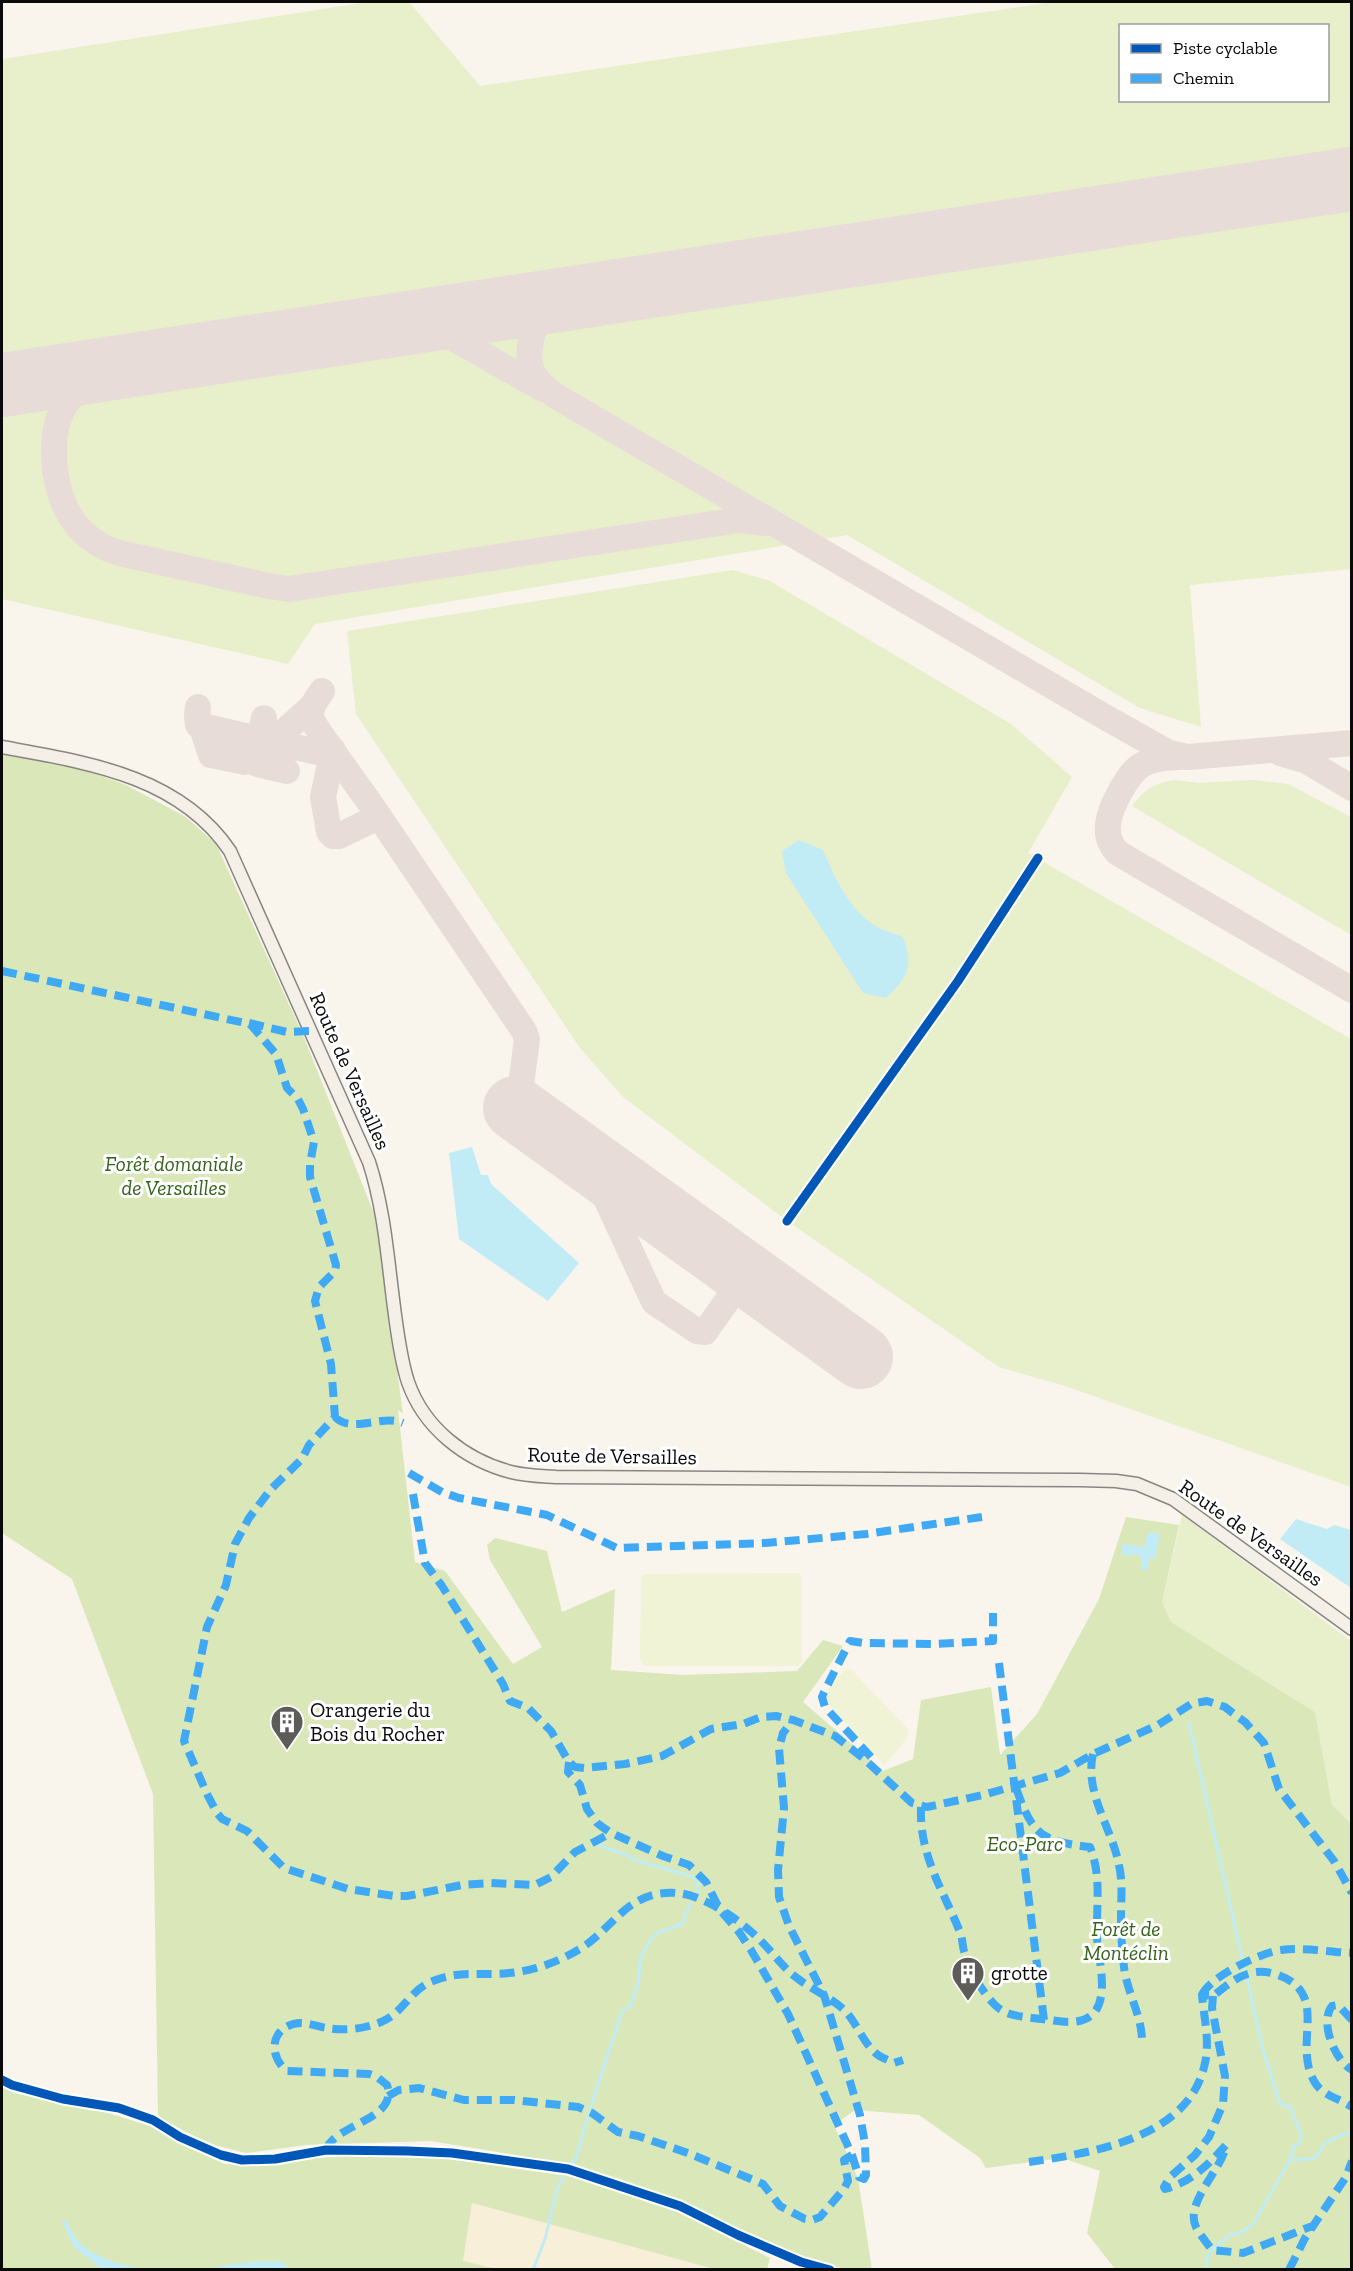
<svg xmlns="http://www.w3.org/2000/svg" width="1353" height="2271" font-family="'Zilla Slab',serif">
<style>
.farmland{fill:#f7efd8}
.green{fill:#e7efcb;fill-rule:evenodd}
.forest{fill:#d9e7b9}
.pitch{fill:#f0f3d5}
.water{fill:#c1ecf5}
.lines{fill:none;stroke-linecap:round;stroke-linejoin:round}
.stream{stroke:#c1ecf5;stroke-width:3}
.taxiway{stroke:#e8dcd9;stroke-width:26}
.runway{stroke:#e8dcd9;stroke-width:64}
.street-casing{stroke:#92908c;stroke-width:11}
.secondary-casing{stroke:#888683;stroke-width:15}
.street{stroke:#fefefc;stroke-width:8}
.secondary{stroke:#f4f0e7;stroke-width:12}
.quiet{stroke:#3fa9f5;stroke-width:8;stroke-dasharray:15 8;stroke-linecap:butt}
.cycleway-casing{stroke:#fff;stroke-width:13}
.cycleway{stroke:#0057b8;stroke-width:9}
.labels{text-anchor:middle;stroke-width:6;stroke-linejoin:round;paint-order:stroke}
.street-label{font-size:21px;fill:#0a0a0a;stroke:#fff}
.park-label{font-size:21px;font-style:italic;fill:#346319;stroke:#fff}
.poi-label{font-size:21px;fill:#0a0a0a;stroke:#fff;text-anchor:start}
</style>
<rect width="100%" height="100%" fill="#f9f5ed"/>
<path class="farmland" d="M472 2203 713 2269 497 2270 463 2261Z"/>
<path class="green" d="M368 2H409L480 86 1053 2H1351V569L1190 585 1201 727 1140 708 847 535 315 624 288 664 2 599V59ZM1120 26H1328V100H1120Z
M733 570 770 581 1011 724 1072 777 1028 853 1351 1039V1487L1065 1386 999 1367 787 1221 623 1097 580 1048 356 714 347 631Z
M1173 780 1199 783 1252 780 1288 784 1351 817V935L1132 806C1145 789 1152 785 1173 780Z
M1182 1515 1351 1641V1823L1332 1805 1315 1712 1171 1622 1162 1602Z"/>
<path class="forest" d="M2 753 80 768 126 785 186 817 216 844 303 1035 377 1221 403 1414 398 1410 415 1562 445 1571 513 1664 542 1647 490 1560 487 1545 495 1538 547 1551 562 1612 615 1589 611 1670 683 1675 797 1671 823 1640 843 1646 803 1702 883 1771 913 1759 921 1700 991 1687 1000 1755 1037 1714 1099 1599 1126 1517 1179 1525 1162 1602 1171 1622 1315 1712 1332 1805 1351 1823V2269H1115L1087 2233 1100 2171 1062 2158 986 2168 980 2158 919 2115 855 2110 834 2125 858 2178 872 2270 844 2269 775 2248 678 2200 570 2164 431 2141 306 2145 246 2153 207 2143 158 2117 153 1794 72 1579 2 1533Z
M2 2086 14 2093 96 2109 156 2128 224 2164 273 2165 315 2158 407 2153 575 2177 675 2211 770 2258 767 2269H714L472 2203 463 2261 497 2269H2Z"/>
<path class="pitch" d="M798 1573 802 1576V1662L798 1666H644L640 1660 641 1578 643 1574Z
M850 1668 909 1730 907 1738 884 1765 822 1697 844 1670Z"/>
<path class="water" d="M799 840 823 850C835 877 847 906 872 924 881 930 893 933 903 937 914 966 908 977 886 998L863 993 786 873 782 851Z
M472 1147 481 1175H488L491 1184 579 1263 548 1301 459 1239 449 1153Z
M1296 1519 1327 1529 1334 1525 1351 1530V1588L1280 1539Z
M1149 1532 1160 1534 1155 1559 1149 1557 1148 1570H1142V1560L1139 1555H1122V1545L1126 1544 1143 1547 1146 1545V1537Z
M66 2220C78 2246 88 2253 115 2262 124 2265 133 2268 143 2268 156 2268 167 2267 181 2269H102L74 2247 62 2221Z
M261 2261H280L290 2269H209L232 2264Z"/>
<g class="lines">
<path class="stream" d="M1189 1723 1263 2050 1280 2103 1290 2107 1301 2135 1300 2143 1294 2146 1290 2160
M597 1845 627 1855 635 1860 693 1877 698 1884V1894
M590 2109 622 2011 631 2006 639 1980 640 1958 653 1936 660 1932 682 1924 690 1904
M571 2166 577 2155 588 2115
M533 2270 545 2239 557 2189 563 2177
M1206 2270 1208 2254 1215 2247 1230 2235 1241 2233 1253 2224 1290 2160 1312 2159 1318 2155 1324 2144C1335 2140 1338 2134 1352 2132"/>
<path class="taxiway" d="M579 297C554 305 532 317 530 347 529 354 529 363 532 371 536 381 546 388 554 395L1105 717 1169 753 1188 757 1352 743
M376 327 415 328 453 338 543 389
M2 365 33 376 56 377
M123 366C101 374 80 384 66 404 55 421 54 437 54 457 56 501 74 539 119 553L269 586 289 589 739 520 765 523
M2 404 15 385
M322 691C317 699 310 706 311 716 312 725 365 795 374 809L376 815 374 819 339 836H333L329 832 323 797 333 750
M198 707 197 713 211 755 245 762 252 761 311 707
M197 716 198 725 267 741 276 739
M264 718 255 754 258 764 287 771
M267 741 327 754 331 760
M1280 753 1307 761 1352 788
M1181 757C1167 757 1152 758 1140 766 1130 773 1126 782 1120 792 1109 812 1100 835 1118 853L1352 990
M374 809 524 1031 527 1039 522 1078
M589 1162 654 1302 697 1331 705 1332 746 1274"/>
<path class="runway" d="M2 385 1352 179
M515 1108 861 1357"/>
<g class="street-casing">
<path id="street" d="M787 1221 958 981 1038 858
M2 2080 12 2085 63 2099 119 2108 153 2120 180 2137 221 2155 242 2160 275 2159 326 2150 408 2151 452 2153 568 2169 680 2206 738 2235 801 2262 830 2270"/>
</g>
<g class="secondary-casing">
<path id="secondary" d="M2 747C84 762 179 775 230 851L369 1162C385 1211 388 1264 395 1315 398 1337 401 1361 408 1382 424 1428 465 1460 511 1472 526 1476 542 1476 556 1477L1080 1480 1116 1481 1137 1484 1173 1499 1352 1629"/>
</g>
<use href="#street" class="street"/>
<use href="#secondary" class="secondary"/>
<path class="quiet" d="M2 971 250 1024 276 1054 287 1088 298 1099 303 1109 314 1142 310 1164V1177L336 1265 335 1271 319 1287 315 1301 331 1364 335 1417 309 1445 302 1459 271 1489 249 1518 235 1544 226 1585 207 1627 184 1741 207 1794 217 1813 222 1819 247 1831 284 1868 348 1889 394 1896H407L462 1885 490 1883 535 1885 551 1877 575 1852 611 1833
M249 1023 287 1032 311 1031
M335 1417C352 1434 382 1414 403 1423
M409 1473 442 1492 459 1498 547 1515 617 1548 765 1543 866 1534 982 1517
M413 1494 425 1563 442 1586 503 1684 510 1701 528 1708 551 1731 569 1762 575 1767 584 1768 625 1764 662 1756 711 1729 743 1724 761 1717 776 1716 793 1720 835 1736 863 1758 912 1803 927 1807 983 1795 1060 1773 1093 1754 1158 1725 1191 1704 1207 1701 1225 1707 1234 1714 1245 1722 1264 1743 1279 1789 1334 1861 1352 1893
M999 1663 1044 2020
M1093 1754C1084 1793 1112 1828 1119 1865 1123 1883 1121 1899 1121 1916 1121 1933 1122 1950 1124 1967 1127 1992 1141 2014 1142 2039
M871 1757 825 1707 822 1697 824 1692 850 1641 864 1643 935 1644 993 1641V1613
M569 1762 568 1772 580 1785 587 1809 597 1823 611 1833 663 1856 689 1865 706 1882 720 1910 739 1932 751 1950 788 2014 852 2155 859 2177 864 2179 866 2175 865 2144 860 2115 824 1995 789 1926 779 1897 778 1870 784 1808 779 1748 783 1733 793 1720
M921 1807C919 1855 943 1890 960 1932 963 1939 962 1947 965 1954 970 1971 982 1992 995 2005 1007 2017 1026 2017 1042 2019 1051 2020 1060 2022 1069 2022 1117 2022 1099 1966 1097 1938 1096 1907 1102 1876 1090 1847 1038 1841 1032 1833 1015 1785
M1202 1995C1209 1977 1262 1952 1281 1950 1304 1947 1329 1952 1352 1953
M1213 1996 1212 2008 1225 2076 1223 2104 1209 2137 1195 2155 1170 2177 1164 2187 1165 2189C1191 2182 1208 2165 1226 2145 1223 2169 1184 2202 1196 2227 1200 2235 1207 2243 1212 2250L1243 2253 1315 2225
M1352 2020 1338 2005 1332 2006C1319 2022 1335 2061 1352 2070
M388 2096 399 2090 419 2088 464 2100H514L578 2107 592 2113 618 2132 638 2136 688 2153 763 2184 780 2206 805 2219 812 2220 820 2217 844 2189 848 2181 844 2160 852 2155
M326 2150C334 2124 399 2120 387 2085L377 2077 369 2074 287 2071C266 2054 272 2024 301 2023 309 2023 319 2027 327 2028 345 2031 364 2029 381 2022 405 2012 409 1990 433 1981 459 1970 483 1976 509 1973 533 1971 558 1962 578 1950 613 1930 627 1889 677 1893 705 1895 743 1922 762 1942 774 1954 783 1968 797 1978 811 1989 828 1996 842 2008 857 2021 862 2043 878 2055 882 2058 889 2060 894 2063L903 2060
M1029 2162C1092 2153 1190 2138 1205 2063 1210 2042 1204 2017 1202 1995L1213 1996C1232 1981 1249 1966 1275 1974 1332 1992 1292 2042 1314 2081 1322 2096 1339 2098 1352 2107
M1289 2270 1305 2238 1346 2177 1352 2161"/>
<g class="cycleway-casing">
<path id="cycleway" d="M787 1221 958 981 1038 858
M2 2080 12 2085 63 2099 119 2108 153 2120 180 2137 221 2155 242 2160 275 2159 326 2150 408 2151 452 2153 568 2169 680 2206 738 2235 801 2262 830 2270"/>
</g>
<use href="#cycleway" class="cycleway"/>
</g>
<defs>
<g id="building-pin" transform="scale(1.725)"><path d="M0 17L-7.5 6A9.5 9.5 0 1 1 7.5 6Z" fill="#5e5c59" stroke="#fff"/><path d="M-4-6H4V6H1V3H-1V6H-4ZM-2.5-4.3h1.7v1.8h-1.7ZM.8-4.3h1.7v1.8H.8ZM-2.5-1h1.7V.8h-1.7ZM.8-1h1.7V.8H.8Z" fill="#fff"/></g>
</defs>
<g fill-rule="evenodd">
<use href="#building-pin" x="287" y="1722"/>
<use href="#building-pin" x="968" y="1973"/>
</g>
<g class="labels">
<g class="street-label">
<text transform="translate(350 1071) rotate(66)" y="7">Route de Versailles</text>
<text transform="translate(612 1456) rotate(1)" y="7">Route de Versailles</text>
<text transform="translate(1251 1533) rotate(35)" y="7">Route de Versailles</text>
</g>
<g class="park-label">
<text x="174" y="1171">Forêt domaniale<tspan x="174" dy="24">de Versailles</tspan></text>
<text x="1025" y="1851">Eco-Parc</text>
<text x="1126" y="1936">Forêt de<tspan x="1126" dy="24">Montéclin</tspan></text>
</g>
<g class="poi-label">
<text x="310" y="1717">Orangerie du<tspan x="310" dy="24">Bois du Rocher</tspan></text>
<text x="991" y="1980">grotte</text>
</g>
</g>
<rect width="1353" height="2271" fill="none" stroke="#0a0a0a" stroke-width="6"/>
<rect x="1119" y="24" width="210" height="78" fill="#ffffff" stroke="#9d9d9d" stroke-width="1.5"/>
<rect x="1131" y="44" width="30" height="9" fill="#0057b8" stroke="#9d9d9d" stroke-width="1.5"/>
<text x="1173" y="54" font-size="18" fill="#0a0a0a">Piste cyclable</text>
<rect x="1131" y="74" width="30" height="9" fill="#3fa9f5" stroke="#9d9d9d" stroke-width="1.5"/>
<text x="1173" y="84" font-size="18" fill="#0a0a0a">Chemin</text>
</svg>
